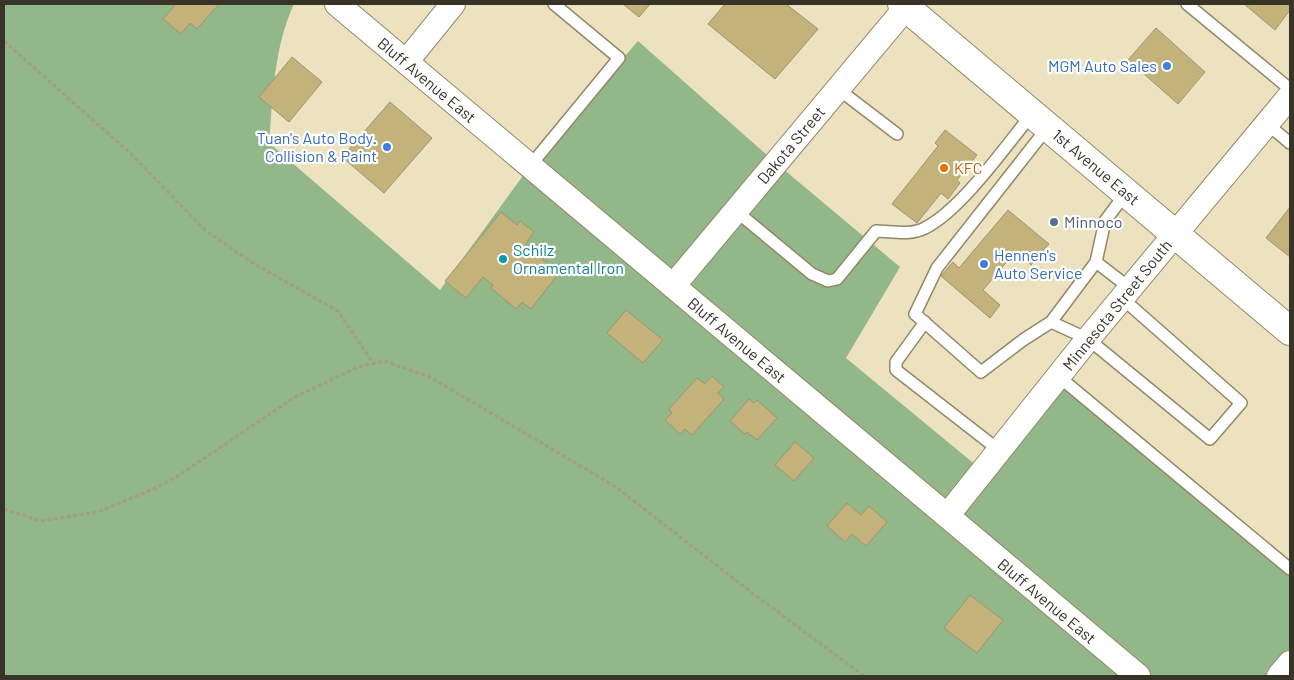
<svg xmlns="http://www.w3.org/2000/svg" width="1294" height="680" font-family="Barlow,sans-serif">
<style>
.forest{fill:#92b789}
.building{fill:#c3b37b;stroke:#9d9474}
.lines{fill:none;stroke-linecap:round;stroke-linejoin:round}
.service-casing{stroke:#928869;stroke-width:14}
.minor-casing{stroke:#928869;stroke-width:26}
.primary-casing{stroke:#928869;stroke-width:30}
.path{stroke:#a59d83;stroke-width:3;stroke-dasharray:4 2.5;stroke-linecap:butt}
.service{stroke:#fff;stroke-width:11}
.minor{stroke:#fff;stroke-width:24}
.primary{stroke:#fff;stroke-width:28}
.shop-dot{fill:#3f7fe0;stroke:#fff;stroke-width:2}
.food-dot{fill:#e8710a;stroke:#fff;stroke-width:2}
.service-dot{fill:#5c6f8a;stroke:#fff;stroke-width:2}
.culture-dot{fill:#0f9aa8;stroke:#fff;stroke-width:2}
.labels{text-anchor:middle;stroke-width:4.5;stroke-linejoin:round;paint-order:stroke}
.shop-label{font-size:16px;fill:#366cbe;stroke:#fff;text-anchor:end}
.street-label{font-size:16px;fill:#373326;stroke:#fff}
.food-label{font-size:16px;fill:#c56008;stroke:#fff;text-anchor:start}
.service-label{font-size:16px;fill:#4e5e75;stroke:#fff;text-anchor:start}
.culture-label{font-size:16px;fill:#0d838f;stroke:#fff;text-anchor:start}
</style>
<rect width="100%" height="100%" fill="#ece2c0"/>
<path class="forest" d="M4 4H294C274 47 273 95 269 143L440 290 530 166 638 41 776 163 900 267 846 358 983 471 1058 376 1290 569V676H4Z"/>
<path class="building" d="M176 4H219L197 29 190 23 181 34 163 19Z
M623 4H650L639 17Z
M725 4H786L818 29 775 79 708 24Z
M1244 4H1290V10L1275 30Z
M1156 28 1205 72 1178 104 1128 60Z
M292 57 322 82 289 122 259 97Z
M390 102 432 138 384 193 342 157Z
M945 130 977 155 957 180 960 183 948 199 941 193 917 223 892 204 938 146 935 143Z
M1290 207V257L1266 238Z
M1008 210 1049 244 1031 265 1015 252 983 290 1000 305 990 318 941 276 953 262 959 268Z
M501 212 517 225 520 221 534 232 525 245 559 273 531 309 522 302 516 309 491 288 493 285 483 277 466 298 445 281Z
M626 310 663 340 643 363 607 333Z
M712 376 724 387 718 393 724 399 692 435 685 429 680 434 665 420 672 413 669 409 697 378 705 384Z
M749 399 754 403 757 400 777 418 757 440 747 432 745 434 730 421Z
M795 442 814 458 794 481 775 465Z
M847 503 861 515 869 506 887 522 866 546 852 534 845 542 827 526Z
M970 595 1003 620 977 653 944 628Z"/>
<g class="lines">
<g class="service-casing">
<path id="service" d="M1187 4 1290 89
M838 89 897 134
M1267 124 1290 143
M1048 127 937 268 915 314 981 372 1023 340 1051 322 1096 262 1105 221 1126 193
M530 166 619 58 554 4
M736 211 812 274 828 281 837 279 876 231C891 231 910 236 925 228 961 210 1005 147 1032 114
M1096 262 1131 289
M925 322 896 362V370L1000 451
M1051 322 1088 339 1210 439 1241 403 1123 299
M1058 376 1290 569"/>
</g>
<g class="minor-casing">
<path id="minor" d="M337 4 1138 676
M406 62 453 4
M673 286 909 4
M947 516 1088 339 1290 96
M1279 676 1290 663"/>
</g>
<g class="primary-casing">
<path id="primary" d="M902 4 1290 331"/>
</g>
<path class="path" d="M4 41 130 153 206 231 256 265 338 311 373 363
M4 509 40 521 98 512 156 488 178 476 295 397 358 367 384 361 430 377 616 487 747 589 864 676"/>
<use href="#service" class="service"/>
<use href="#minor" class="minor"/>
<use href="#primary" class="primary"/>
</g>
<g class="shop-dot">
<circle cx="1167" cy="66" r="5"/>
<circle cx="387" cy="147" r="5"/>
<circle cx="984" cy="264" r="5"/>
</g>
<circle class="food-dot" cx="944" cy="168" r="5"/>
<circle class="service-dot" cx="1054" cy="222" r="5"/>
<circle class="culture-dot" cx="503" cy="259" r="5"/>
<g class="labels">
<g class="shop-label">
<text x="1157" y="72">MGM Auto Sales</text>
<text x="377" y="144">Tuan's Auto Body.<tspan x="377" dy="18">Collision &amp; Paint</tspan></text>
<text x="994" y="261" text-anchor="start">Hennen's<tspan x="994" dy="18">Auto Service</tspan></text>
</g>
<g class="street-label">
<text transform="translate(427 80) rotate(40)" y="6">Bluff Avenue East</text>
<text transform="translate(791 145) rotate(-50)" y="6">Dakota Street</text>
<text transform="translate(1096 167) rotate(40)" y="6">1st Avenue East</text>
<text transform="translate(1117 305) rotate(-51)" y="6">Minnesota Street South</text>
<text transform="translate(737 340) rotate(40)" y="6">Bluff Avenue East</text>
<text transform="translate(1047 601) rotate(40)" y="6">Bluff Avenue East</text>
</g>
<g class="food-label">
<text x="954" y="174">KFC</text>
</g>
<g class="service-label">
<text x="1064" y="228">Minnoco</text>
</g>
<g class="culture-label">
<text x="513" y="256">Schilz<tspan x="513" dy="18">Ornamental Iron</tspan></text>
</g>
</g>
<rect width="1294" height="680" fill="none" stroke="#373326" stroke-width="10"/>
</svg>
